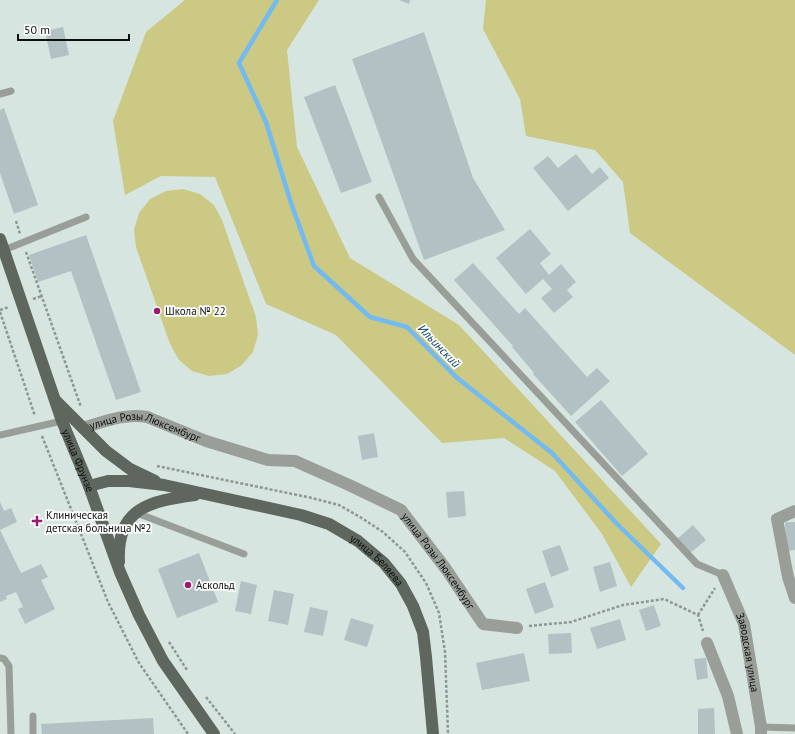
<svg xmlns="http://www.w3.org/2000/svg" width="795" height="734" font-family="'PT Sans',sans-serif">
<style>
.green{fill:#cbc983}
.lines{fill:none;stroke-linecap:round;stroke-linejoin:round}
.stream{stroke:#73baf0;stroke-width:4.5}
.building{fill:#b2c1c4}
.path{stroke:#8c9894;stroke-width:2.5;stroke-dasharray:3 2;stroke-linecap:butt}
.service{stroke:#9a9e99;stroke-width:7}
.minor{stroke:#9a9e99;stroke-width:12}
.primary{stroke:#5f665e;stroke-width:12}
.poi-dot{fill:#9b1b70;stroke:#fff;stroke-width:1.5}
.labels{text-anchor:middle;stroke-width:3.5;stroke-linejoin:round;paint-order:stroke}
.poi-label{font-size:11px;fill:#0b100f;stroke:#fff;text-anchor:start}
.street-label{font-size:11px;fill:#0b100f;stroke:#fff}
.water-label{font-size:12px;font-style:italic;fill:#043e61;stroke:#fff}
</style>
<rect width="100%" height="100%" fill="#d6e5e0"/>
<path class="green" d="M185 0H319L287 50 297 147 350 258 459 325 661 544 631 587 602 534 555 471 504 438 442 443 336 335 266 304 215 177 161 176 125 195 113 121 146 32Z
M486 0H795V355L630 233 623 182 595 150 526 136 520 99 483 29Z
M183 189 200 194 214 205 222 220 256 317 258 335 253 352 242 365 227 374 209 376 192 371 179 360 170 344 136 247 134 230 139 213 150 199 166 191Z"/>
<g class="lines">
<path class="stream" d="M277 0 239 63 266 122 291 203 314 266 370 317 407 327 456 377 552 453 617 524 683 588"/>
</g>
<path class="building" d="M399 0H410L409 4Z
M63 27 69 55 51 59 45 31Z
M424 32 473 178 505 230 424 260 352 59Z
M335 85 372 182 341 193 304 97Z
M4 108 38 205 14 214 0 173V110Z
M576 154 592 174 600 167 609 178 568 211 533 168 548 156 558 168Z
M530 229 551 254 540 263 549 275 561 264 576 282 567 290 573 297 554 313 541 298 552 289 543 279 526 294 496 258Z
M86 235 141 392 116 400 71 271 38 282 29 255Z
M473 263 519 314 525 308 587 377 597 368 610 381 571 416 533 374 534 373 512 347 513 346 454 280Z
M601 400 648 454 622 476 575 422Z
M374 433 378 457 362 460 358 436Z
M464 491 466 516 448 518 446 492Z
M0 502 4 511 11 508 17 522 0 530 21 573 41 564 48 577 41 580 55 609 25 624 18 609 23 607 16 592 6 596 7 599 0 602Z
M785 522H795V550L786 551Z
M693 525 706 540 689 554 677 539Z
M560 545 569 570 551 577 542 551Z
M199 553 218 602 177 618 158 569Z
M610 562 617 586 600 592 593 567Z
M241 581 257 585 251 614 235 611Z
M545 582 554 607 535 614 526 589Z
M274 590 294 594 288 625 268 621Z
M654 605 661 626 646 631 639 610Z
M310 607 328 611 323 636 304 632Z
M351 618 374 625 367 647 344 640Z
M620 619 626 640 597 649 590 628Z
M571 633 572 653 549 654 548 634Z
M524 653 530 681 482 690 476 663Z
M706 658 708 678 697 680 694 659Z
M714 708 715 734H698V709Z
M153 718 154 734H42L41 724Z"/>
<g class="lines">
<path class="path" d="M16 221 20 234
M26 252 81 407
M33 299 42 296
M0 310 9 307
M0 312 35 416
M42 436 108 602 139 663 188 734
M157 466 312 498 339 505 360 517 383 532 405 552 426 583 439 613 445 652 448 733
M698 615 715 588
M529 626 571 622 623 605 664 599 698 615 703 631
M169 642 187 670
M206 697 235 734"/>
<path class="service" d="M0 94 11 91
M379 197 413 259 697 564 723 575
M4 250 86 217
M0 435 62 421
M140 510 142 515 244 554
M0 658 4 659 9 666 11 734
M33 716V734
M761 727 795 728"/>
<g class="minor">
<path id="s1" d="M83 428C103 422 125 413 147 417L206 441 268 460 295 461 349 485 401 510 446 569 483 624 517 628"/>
<path d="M795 511 777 519 788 577 795 598"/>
<path id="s2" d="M723 575 744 624 761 727V734"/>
<path d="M707 643 728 696 737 734"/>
</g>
<g class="primary">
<path id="s3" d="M0 239 62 421 89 486 120 572 139 615 163 661 214 734"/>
<path d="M56 401 106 451 130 469 155 481"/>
<path id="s4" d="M89 486 108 481H129L164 485 301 515 329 524 358 541 384 563 401 584 413 606 423 632 426 657 433 734"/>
<path d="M119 562C116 508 150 501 195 495"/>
</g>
</g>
<g class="poi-dot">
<circle cx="157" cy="311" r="4"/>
<path d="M35 515h4v4h4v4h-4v4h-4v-4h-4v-4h4z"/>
<circle cx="188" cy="585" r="4"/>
</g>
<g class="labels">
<g class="poi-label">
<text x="165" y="315">Школа № 22</text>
<text x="46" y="519">Клиническая<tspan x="46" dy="13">детская больница №2</tspan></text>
<text x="196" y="589">Аскольд</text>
</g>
<g class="street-label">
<text dy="4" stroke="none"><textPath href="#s1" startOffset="65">улица Розы Люксембург</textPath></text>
<text dy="4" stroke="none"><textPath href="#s3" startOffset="235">улица Фрунзе</textPath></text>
<text dy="4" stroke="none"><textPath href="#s4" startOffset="306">улица Беляева</textPath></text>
<text dy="4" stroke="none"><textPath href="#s1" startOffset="401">улица Розы Люксембург</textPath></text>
<text dy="4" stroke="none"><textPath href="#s2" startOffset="82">Заводская улица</textPath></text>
</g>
<g class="water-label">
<text transform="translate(439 346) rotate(46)" y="4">Ильинский</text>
</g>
</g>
<path d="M18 34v6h111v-6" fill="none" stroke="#0b100f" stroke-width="2"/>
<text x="24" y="34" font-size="12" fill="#0b100f" stroke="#ffffff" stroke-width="3" paint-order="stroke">50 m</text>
</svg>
